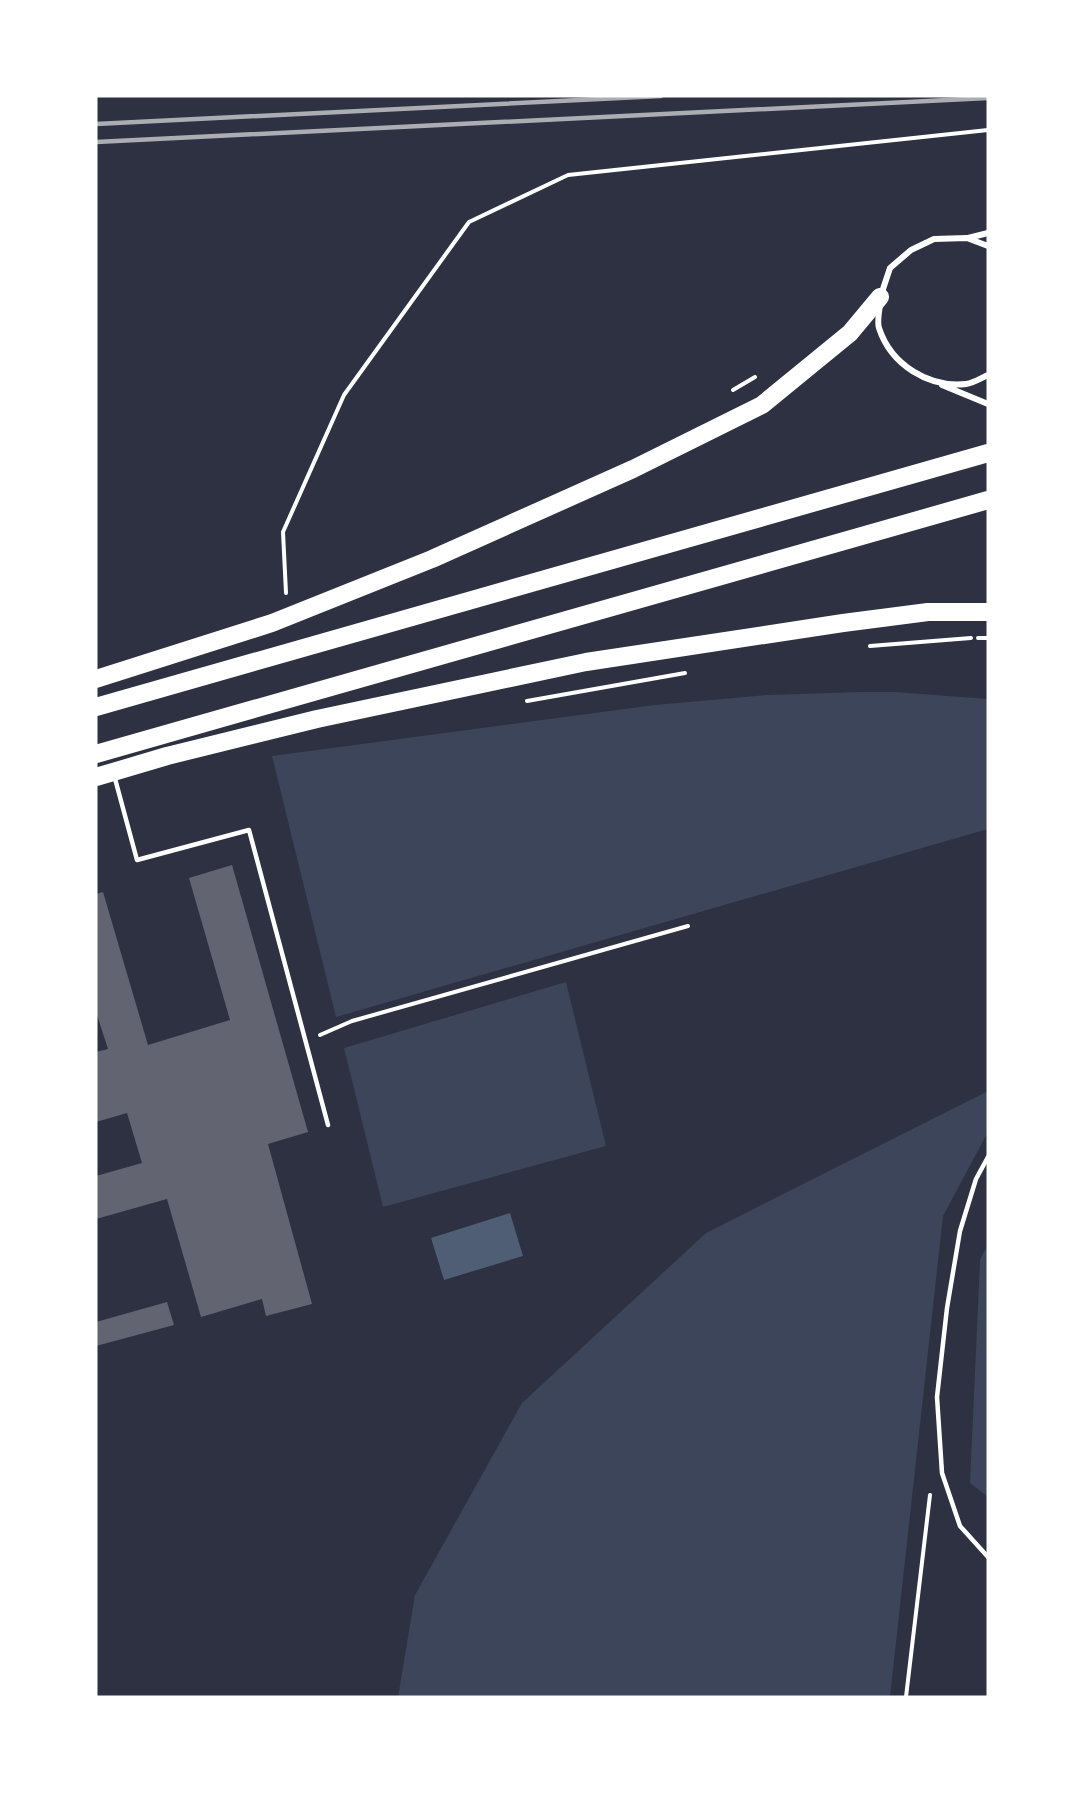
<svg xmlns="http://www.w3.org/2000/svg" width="1084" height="1793" font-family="'Exo 2',sans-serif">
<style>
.green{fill:#3c4559}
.water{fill:#4f5d75}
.building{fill:#626471}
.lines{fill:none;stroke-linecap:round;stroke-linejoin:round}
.path{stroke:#fff;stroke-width:4}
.service{stroke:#fff;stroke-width:4.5}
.minor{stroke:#fff;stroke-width:6}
.motorway{stroke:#fff;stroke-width:18}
.rail{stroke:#abadb3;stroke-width:4.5}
</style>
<rect width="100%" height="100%" fill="#2d3142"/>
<path class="green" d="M861 692H895L988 699V829L336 1017 272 756 655 705 767 695Z
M566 982 606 1146 383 1207 344 1048Z
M988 1091V1132L943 1216 890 1697H398L415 1595 522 1403 706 1233Z
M988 1244V1497L970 1483 980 1260Z"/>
<path class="water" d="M510 1213 523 1256 444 1280 431 1238Z"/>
<path class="building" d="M232 865 308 1132 268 1144 312 1304 266 1316 262 1299 201 1317 167 1199 96 1219V1176L142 1163 127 1113 96 1122V1052L108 1049 96 1012V894L103 892 148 1045 230 1020 189 878Z
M167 1302 174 1325 96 1346V1322Z"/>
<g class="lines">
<path class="path" d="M733 390 755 377
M286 593 283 532 344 395 469 222 568 175 988 130
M978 638H988
M870 646 971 638
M527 701 685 673
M320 1035 352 1021 688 926
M906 1697 930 1495"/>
<path class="service" d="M114 775 137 860 249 830 328 1125
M988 1157 976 1179 960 1231 947 1308 937 1397 942 1473 960 1526 988 1557"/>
<path class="minor" d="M968 238 988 233
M881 295 890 268 911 250 934 239 967 238 988 246
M880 305C879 312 877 322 879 328 891 365 929 388 966 384 974 383 981 378 988 375
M942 385 988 404"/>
<path class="motorway" d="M96 679 272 623 432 559 633 469 762 405 850 333 880 297
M96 707 988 453
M96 754 988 500
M96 777 167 756 317 719 586 662 843 623 928 612H988"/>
<path class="rail" d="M96 124 661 96
M96 142 988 98"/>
</g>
<rect width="1084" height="1793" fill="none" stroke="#ffffff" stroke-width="195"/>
</svg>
